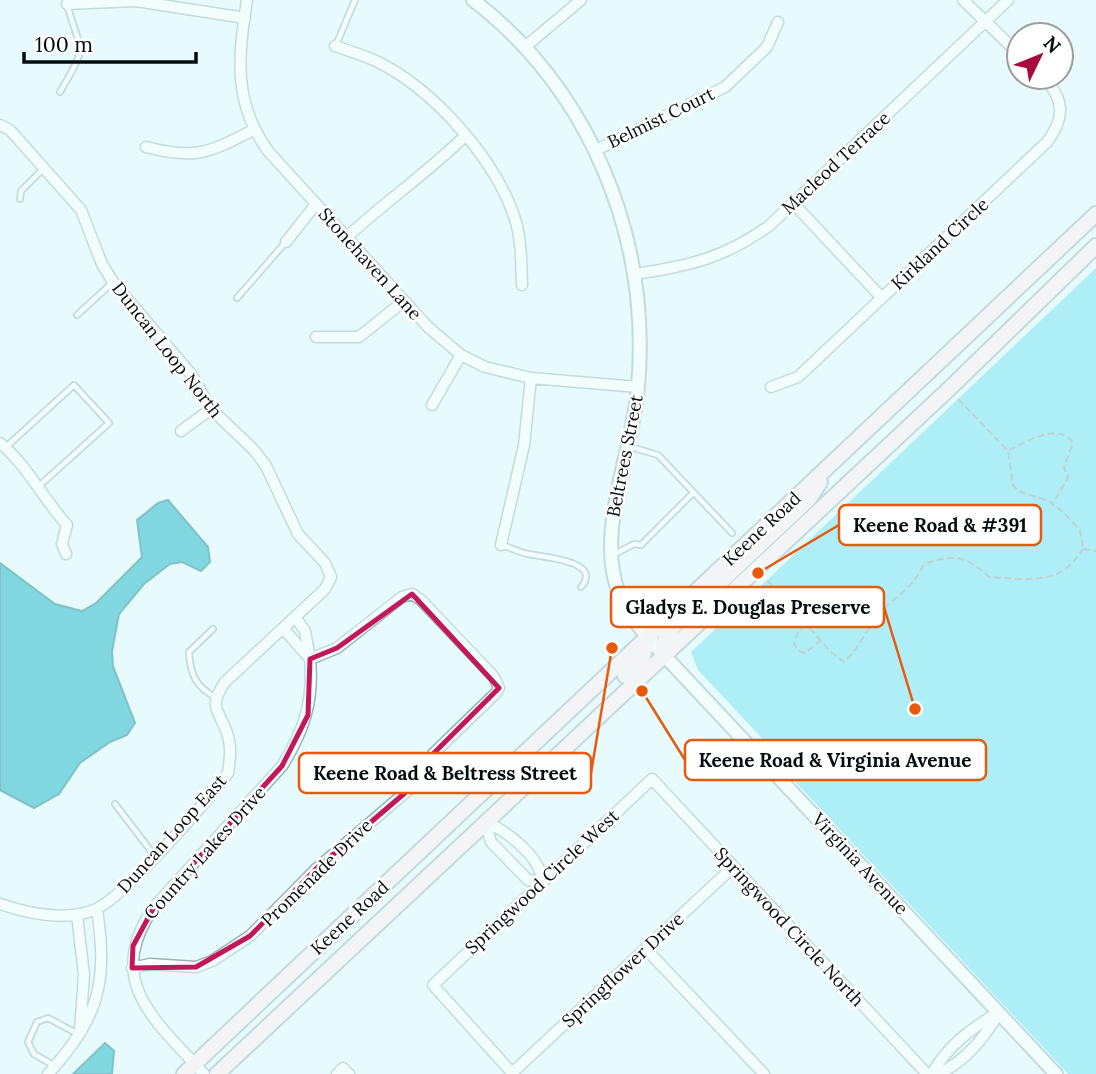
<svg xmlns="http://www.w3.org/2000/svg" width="1096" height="1074" font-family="Lora,serif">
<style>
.park{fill:#68e1ef}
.water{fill:#05acbb;stroke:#047c87;stroke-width:2}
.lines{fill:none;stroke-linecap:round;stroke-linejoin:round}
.service-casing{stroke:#95b4b9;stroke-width:8}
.minor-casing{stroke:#95b4b9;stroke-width:13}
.tertiary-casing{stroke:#95b4b9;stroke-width:16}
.secondary-casing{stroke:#95b4b9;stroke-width:18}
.path{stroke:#8e9ea1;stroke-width:2;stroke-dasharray:7 3.5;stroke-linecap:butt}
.service{stroke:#fff;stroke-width:4.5}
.minor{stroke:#fff;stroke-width:10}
.tertiary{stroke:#fff;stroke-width:12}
.secondary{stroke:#ffebed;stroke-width:14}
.marked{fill:none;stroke:#c2185b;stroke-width:5;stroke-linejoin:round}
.labels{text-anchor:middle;stroke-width:5;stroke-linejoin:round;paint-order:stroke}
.street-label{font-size:18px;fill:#030d0f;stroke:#fff}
.leader{fill:none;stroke:#e8590c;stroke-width:2.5}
.callout-dot{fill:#e8590c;stroke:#fff;stroke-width:2.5}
.callout{fill:#fff;stroke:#e8590c;stroke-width:2.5}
.callout-label{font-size:19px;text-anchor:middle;font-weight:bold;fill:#030d0f}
</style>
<rect width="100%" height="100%" fill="#e7fbfe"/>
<path class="park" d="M1096 268V1074H1068L788 774 771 748 698 670 691 652Z"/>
<path class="water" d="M168 500 208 547 210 562 201 571 182 562 170 564 144 584 119 614 112 651 113 666 135 723 127 735 110 742 80 763 59 794 34 808 0 790V563L55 604 82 611 96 603 142 557 137 520 158 503Z
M105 1043 114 1051 112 1074H73Z"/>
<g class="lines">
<g class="service-casing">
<path id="service" d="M336 45 355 0
M60 92C88 44 82 56 67 5
M20 199 21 191 44 168
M237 298 285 243
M77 315 112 283
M6 447 74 385 109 423 39 486
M631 447 658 455 732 533
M502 545C511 548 519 552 528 554 542 557 604 561 581 587
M613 555 634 544 641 545 693 493
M213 629 189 652C190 674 196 687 215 697
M115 804 154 855
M53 1065 34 1054 28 1042 37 1022 48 1018 78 1034"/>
</g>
<g class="minor-casing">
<path id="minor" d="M247 0C238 57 233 102 268 151L428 327 461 355 485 367 531 378 638 387
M963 0 1019 54
M67 4 136 1 245 18
M335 46C349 51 363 55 376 61 434 89 500 163 517 226 522 245 521 266 522 285
M526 46 581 0
M0 125 10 130 81 210 102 264 113 282 191 374 211 409 254 450 266 466 298 534 325 563 331 577 325 589 225 682C208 708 218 708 227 733 232 747 230 759 228 773 206 802 124 898 94 910 65 921 29 914 0 904
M146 147C195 160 209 153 253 130
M596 150 725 87 767 47 778 22
M793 203 882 298
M347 237C385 202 427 173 465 136
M286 242 316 204
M635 274C689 266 724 258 769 226L1008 0
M316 337H359L404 301
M771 387 798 377 1047 142C1065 118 1065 99 1043 77
M432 405 461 355
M181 431 211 409
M0 443C28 466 43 499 67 525L62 544 66 554
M501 545 524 445 531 378
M283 628 310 659 305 631 295 617
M485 821C509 833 539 855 543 882L528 880 491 842Z
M77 915 84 975 80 1030
M646 949 764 1074
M132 968 150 964 196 967 212 961 250 936 316 869 420 780 433 754 496 693 499 688 494 677 421 600 412 594 402 597 337 648 310 659C314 701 304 731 282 766L154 907C103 981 155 1020 204 1074
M512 1073 733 867
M48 1074C99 1017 108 984 97 909
M337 1074 343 1068 349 1074
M513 1074 433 985 652 779 927 1074
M932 1074C947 1046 972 1028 999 1012
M938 1074C966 1061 984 1038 999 1013"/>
</g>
<g class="tertiary-casing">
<path id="tertiary" d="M473 0C591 91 651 239 638 387 633 454 590 542 624 604 634 623 649 638 663 654L1056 1074"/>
</g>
<g class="secondary-casing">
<path id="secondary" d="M663 654V643L673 627 809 499 820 482
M625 676 643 657 648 637
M184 1074 1096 214
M217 1074 949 389 1096 246"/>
</g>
<path class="path" d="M958 399 1008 451 1013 485 1018 491 1049 501 1064 513 1080 530 1083 548
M1009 450C1027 442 1059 421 1073 443L1064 467 1068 478 1053 503
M1083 549 1096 551
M768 581 831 652 844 662C858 649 863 637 873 622 889 597 909 596 924 564 953 554 966 555 989 577 1027 579 1060 587 1083 549
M805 624 798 632 794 644 799 651 805 653 820 641"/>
<use href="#service" class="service"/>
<use href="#minor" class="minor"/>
<use href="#tertiary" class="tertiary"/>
<use href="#secondary" class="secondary"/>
</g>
<path d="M0 0H1096V1074H0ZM412 594 499 688 433 754 420 780 316 869 250 936 196 967 132 968 133 946 154 907 282 766 308 715 310 659 337 648Z" fill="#e7fbfe" fill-opacity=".55" fill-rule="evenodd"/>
<path class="marked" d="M412 594 499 688 433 754 420 780 316 869 250 936 196 967 132 968 133 946 154 907 282 766 308 715 310 659 337 648Z"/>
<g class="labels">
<g class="street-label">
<text transform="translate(661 118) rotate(-26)" y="6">Belmist Court</text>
<text transform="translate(836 163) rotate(-43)" y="6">Macleod Terrace</text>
<text transform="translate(940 244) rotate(-43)" y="6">Kirkland Circle</text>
<text transform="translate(370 264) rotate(48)" y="6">Stonehaven Lane</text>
<text transform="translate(167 350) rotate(52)" y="6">Duncan Loop North</text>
<text transform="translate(625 456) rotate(-79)" y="6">Beltrees Street</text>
<text transform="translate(762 529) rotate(-43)" y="6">Keene Road</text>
<text transform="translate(172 834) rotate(-48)" y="6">Duncan Loop East</text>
<text transform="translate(205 853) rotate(-48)" y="6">Country Lakes Drive</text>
<text transform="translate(860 864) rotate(47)" y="6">Virginia Avenue</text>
<text transform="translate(317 873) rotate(-44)" y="6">Promenade Drive</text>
<text transform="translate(542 882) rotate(-43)" y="6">Springwood Circle West</text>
<text transform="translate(350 918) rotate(-43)" y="6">Keene Road</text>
<text transform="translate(789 927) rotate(47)" y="6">Springwood Circle North</text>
<text transform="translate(623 970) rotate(-43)" y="6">Springflower Drive</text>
</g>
</g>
<path class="leader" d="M758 573L839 525M915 709L884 607M642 691L685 760M612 648L591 773"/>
<g class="callout-dot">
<circle cx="758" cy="573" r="7"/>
<circle cx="915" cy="709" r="7"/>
<circle cx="642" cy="691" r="7"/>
<circle cx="612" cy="648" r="7"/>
</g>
<g class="callout">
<rect x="839" y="505" width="202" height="40" rx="7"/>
<rect x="611" y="587" width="273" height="40" rx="7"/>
<rect x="685" y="740" width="301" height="40" rx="7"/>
<rect x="299" y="753" width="292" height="40" rx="7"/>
</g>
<g class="callout-label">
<text x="940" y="532">Keene Road &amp; #391</text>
<text x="748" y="614">Gladys E. Douglas Preserve</text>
<text x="835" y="767">Keene Road &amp; Virginia Avenue</text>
<text x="445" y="780">Keene Road &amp; Beltress Street</text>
</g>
<g transform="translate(1040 56) rotate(47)"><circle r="33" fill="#ffffff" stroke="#9a9e9f" stroke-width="2"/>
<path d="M0-5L12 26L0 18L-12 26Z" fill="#a50b3e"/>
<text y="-10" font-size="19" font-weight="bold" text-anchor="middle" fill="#030d0f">N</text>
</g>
<path d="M24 52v10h172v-10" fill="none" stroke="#030d0f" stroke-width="3.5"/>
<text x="35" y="52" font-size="21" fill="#030d0f" stroke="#ffffff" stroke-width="5" paint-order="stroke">100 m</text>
</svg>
